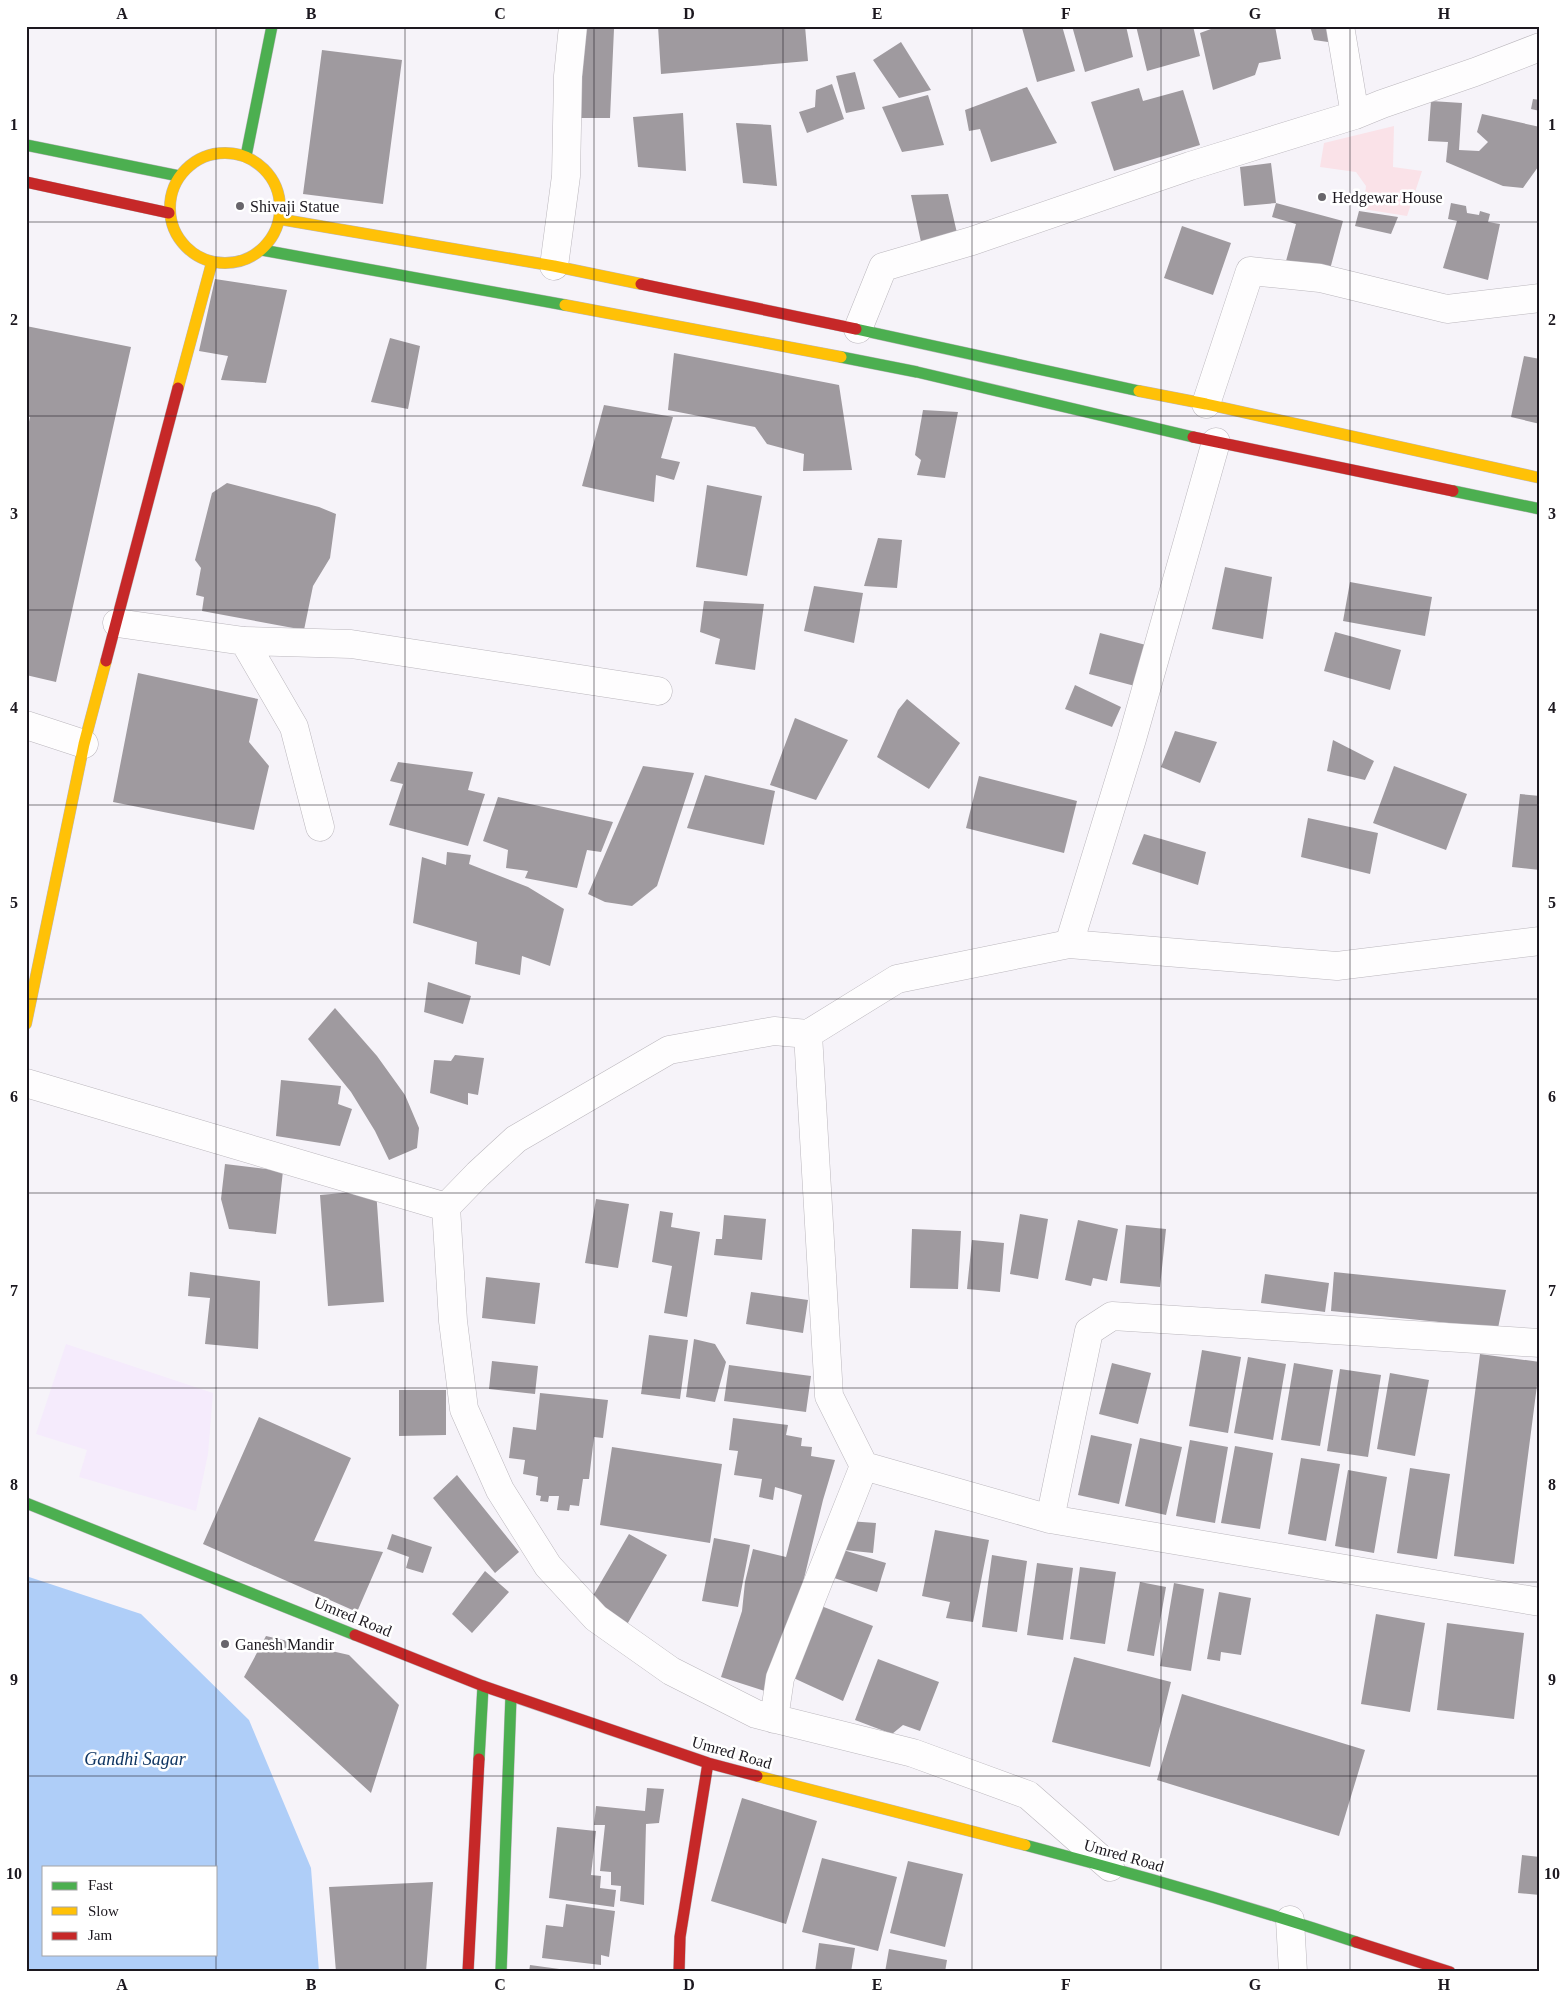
<svg xmlns="http://www.w3.org/2000/svg" width="1566" height="1998" font-family="'Times New Roman',serif">
<style>
.built{fill:#f5ebfc}
.green{fill:#fae2e8}
.water{fill:#afcef8;fill-rule:evenodd}
.building{fill:#9f9a9f}
.lines{fill:none;stroke-linecap:round;stroke-linejoin:round}
.street-casing{stroke:#bbb7bd;stroke-width:29}
.fast-casing{stroke:#bbb7bd;stroke-width:12}
.slow-casing{stroke:#bbb7bd;stroke-width:12}
.jam-casing{stroke:#bbb7bd;stroke-width:12}
.street{stroke:#fefdfe;stroke-width:28}
.fast{stroke:#4caf50;stroke-width:11}
.slow{stroke:#ffc107;stroke-width:11}
.jam{stroke:#c62828;stroke-width:11}
.grid{fill:none;stroke:#1c181f;stroke-width:1;stroke-opacity:0.55}
.poi-dot{fill:#68656b;stroke:#fff;stroke-width:2}
.labels{text-anchor:middle;stroke-width:5;stroke-linejoin:round;paint-order:stroke}
.poi-label{font-size:16px;fill:#1c181f;stroke:#fff;text-anchor:start}
.street-label{font-size:16px;fill:#1c181f;stroke:#fff}
.water-label{font-size:18px;font-style:italic;fill:#103663;stroke:#fff}
.neatline{fill:none;stroke:#1c181f;stroke-width:2}
.grid-label{font-size:16px;text-anchor:middle;font-weight:bold;fill:#1c181f}
</style>
<rect width="100%" height="100%" fill="#f6f3f9"/>
<path class="built" d="M66 1344 213 1393 208 1454 196 1511 79 1477 87 1450 36 1434Z"/>
<path class="green" d="M1394 126 1393 167 1422 171 1407 216 1363 209 1366 186 1356 172 1320 167 1324 143Z"/>
<path class="water" d="M26 1576 141 1614 249 1720 311 1868 319 1972H26ZM44 1867H216V1954H44Z"/>
<path class="building" d="M658 26H805L808 61 661 74Z
M1025 26H1062L1075 71 1037 82 1022 28Z
M1072 26H1126L1133 57 1085 72Z
M1136 26H1193L1200 56 1147 71Z
M1219 26H1275L1281 59 1259 63 1255 75 1213 90 1200 33Z
M1310 26H1330L1335 43 1314 40Z
M581 28 614 29 610 118H578Z
M901 42 931 90 899 98 873 60Z
M322 50 402 60 383 204 303 194Z
M855 72 865 109 846 113 836 76Z
M832 84 844 119 807 133 799 112 815 107 816 90Z
M1027 87 1057 143 991 162 980 129 969 131 965 110Z
M1139 88 1143 101 1183 90 1200 145 1114 171 1091 102Z
M928 95 944 145 902 152 882 107Z
M1533 99 1540 100V111L1531 109Z
M1431 101 1462 103 1459 150 1479 151 1488 142 1477 132 1482 114 1540 127V159L1538 167 1523 188 1503 186 1446 162 1448 142 1428 141Z
M683 113 686 171 638 167 633 117Z
M736 123 771 125 777 186 743 183Z
M1271 163 1276 203 1244 206 1240 167Z
M948 194 957 233 921 242 911 195Z
M1276 203 1343 221 1329 273 1286 261 1296 224 1272 217Z
M1451 203 1466 206 1467 213 1479 215 1480 211 1490 214 1488 222 1500 224 1488 280 1443 268 1457 221 1448 219Z
M1359 211 1398 217 1391 234 1355 226Z
M1182 226 1231 243 1213 295 1164 278Z
M215 279 287 290 266 383 221 380 228 356 199 351Z
M26 326 131 347 56 682 26 675V436L30 417 26 416Z
M390 338 420 346 408 409 371 402Z
M674 353 839 385 852 470 803 471 804 454 767 444 755 427 668 410Z
M1524 356 1540 359V424L1511 417Z
M604 405 673 417 661 458 680 462 674 480 656 475 654 502 582 486Z
M923 410 958 412 945 478 917 475 921 460 915 455Z
M227 483 319 507 336 514 330 558 313 586 304 630 202 611 204 597 196 595 201 568 195 560 212 493Z
M707 485 762 496 747 576 696 567Z
M878 538 902 540 897 588 864 586Z
M1225 567 1272 577 1263 639 1212 629Z
M1350 582 1432 597 1425 636 1343 621Z
M814 586 863 593 854 643 804 631Z
M704 601 764 604 755 670 715 664 720 639 700 632Z
M1335 632 1401 650 1390 690 1324 671Z
M1100 633 1146 645 1135 686 1089 674Z
M138 673 258 699 249 742 269 766 254 830 113 802Z
M1075 685 1121 707 1112 727 1065 709Z
M907 699 960 743 929 789 877 757 898 710Z
M795 718 848 740 816 800 770 785Z
M1175 731 1217 742 1200 783 1161 767Z
M1333 740 1374 761 1365 780 1327 771Z
M398 762 473 772 468 790 485 794 468 846 389 825 403 784 390 781Z
M643 766 694 773 657 886 632 906 605 902 588 894Z
M1394 766 1467 794 1446 850 1373 823Z
M705 775 775 791 764 845 687 828Z
M979 776 1077 801 1064 853 966 828Z
M1520 794 1540 796V870L1512 867Z
M498 797 613 822 601 852 587 850 577 888 525 878 528 871 506 868 508 850 483 841Z
M1308 818 1378 833 1370 874 1301 857Z
M1144 834 1206 852 1198 885 1132 864Z
M447 852 471 855 469 864 528 887 564 909 550 966 522 956 520 975 475 964 477 942 413 923 422 857 446 865Z
M428 982 471 996 463 1024 424 1012Z
M335 1008 377 1056 405 1095 419 1128 417 1148 389 1160 375 1131 351 1092 308 1039Z
M455 1055 484 1058 478 1095 468 1093V1105L430 1093 434 1060 451 1061Z
M281 1080 341 1086 338 1104 352 1109 340 1146 276 1136Z
M225 1164 283 1171 276 1234 229 1229 221 1199Z
M376 1190 384 1302 328 1306 320 1195Z
M596 1199 629 1204 618 1268 585 1263Z
M660 1211 673 1213 671 1227 700 1232 687 1317 664 1313 672 1266 652 1262Z
M1020 1214 1048 1219 1038 1279 1010 1274Z
M724 1215 766 1219 762 1260 714 1255 716 1239H722Z
M1078 1220 1118 1229 1107 1281 1093 1278 1091 1286 1065 1280Z
M1126 1225 1166 1229 1160 1287 1120 1283Z
M912 1229 961 1231 958 1289 910 1288Z
M972 1240 1004 1243 1000 1292 967 1289Z
M190 1272 260 1281 258 1349 205 1344 210 1298 188 1296Z
M1334 1272 1506 1290 1498 1328 1331 1311Z
M1265 1274 1329 1283 1325 1312 1261 1303Z
M486 1277 540 1283 535 1324 482 1318Z
M751 1292 808 1300 803 1333 746 1324Z
M649 1335 688 1340 680 1399 641 1394Z
M694 1339 715 1344 726 1362 715 1402 686 1397Z
M1202 1350 1241 1357 1228 1433 1189 1426Z
M1480 1354 1540 1362 1514 1564 1454 1556Z
M1248 1357 1286 1364 1273 1440 1234 1433Z
M492 1361 538 1366 535 1394 489 1389Z
M1112 1363 1151 1373 1138 1424 1099 1414Z
M1294 1363 1333 1370 1320 1446 1281 1440Z
M729 1365 811 1376 806 1412 724 1401Z
M1340 1369 1381 1375 1368 1457 1327 1451Z
M1390 1373 1429 1380 1415 1456 1377 1449Z
M399 1390H446V1435L399 1436Z
M540 1393 608 1400 603 1438 594 1437 589 1479H583L579 1506 570 1505 569 1511 557 1510 559 1496H549L548 1502 540 1501 541 1496 536 1495 538 1477 523 1474 525 1460 509 1458 513 1427 536 1430Z
M259 1417 351 1458 314 1541 383 1552 357 1612 203 1544Z
M733 1418 788 1425 786 1435 802 1438 801 1446 812 1447 811 1456 835 1460 823 1500 800 1595 786 1625 765 1691 721 1677 742 1611 745 1582 753 1549 786 1557 802 1495 775 1487 773 1500 759 1497 762 1479 734 1475 738 1451 729 1450Z
M1091 1435 1132 1444 1119 1504 1078 1495Z
M1140 1438 1182 1447 1166 1515 1125 1506Z
M1190 1440 1228 1447 1215 1523 1176 1516Z
M1235 1446 1273 1453 1260 1529 1221 1523Z
M612 1447 722 1464 710 1543 600 1525Z
M1301 1458 1340 1464 1326 1541 1288 1534Z
M1410 1468 1450 1474 1437 1559 1397 1553Z
M1348 1470 1387 1477 1374 1553 1335 1546Z
M457 1475 519 1552 495 1573 433 1498Z
M848 1521 876 1523 873 1553 844 1550Z
M935 1530 989 1540 973 1622 946 1618 950 1602 922 1596Z
M392 1534 432 1547 423 1573 406 1568 409 1557 387 1549Z
M629 1534 667 1555 625 1628 587 1606Z
M714 1538 750 1545 738 1607 702 1601Z
M840 1549 886 1563 877 1592 831 1577Z
M992 1555 1027 1561 1017 1632 982 1627Z
M1037 1563 1073 1568 1063 1640 1027 1635Z
M1080 1567 1116 1572 1105 1644 1070 1639Z
M485 1571 509 1592 472 1633 452 1614Z
M1140 1582 1166 1587 1154 1656 1127 1651Z
M1174 1583 1204 1589 1191 1671 1160 1666Z
M1219 1592 1251 1598 1241 1655 1221 1652 1220 1661 1207 1659Z
M816 1604 873 1626 843 1701 785 1674Z
M1376 1614 1425 1623 1410 1712 1361 1704Z
M1447 1623 1524 1633 1514 1719 1437 1710Z
M266 1636 349 1655 399 1705 371 1793 244 1677Z
M1074 1657 1171 1682 1150 1767 1052 1742Z
M878 1659 939 1682 920 1731 903 1725 892 1734 855 1720Z
M1182 1694 1365 1750 1339 1836 1157 1780Z
M1538 1783H1540V1799H1537Z
M647 1788 664 1789 659 1823 646 1824 644 1905 620 1901 621 1886 611 1885V1872L600 1871 605 1825H594L596 1806 645 1811Z
M742 1798 817 1821 786 1924 711 1901Z
M557 1827 596 1831 591 1875 601 1876 600 1888 616 1890 614 1907 549 1898Z
M1522 1855 1540 1857V1895L1518 1893Z
M822 1858 897 1877 878 1951 802 1932Z
M908 1861 963 1874 945 1947 890 1933Z
M433 1882 426 1972H336L329 1887Z
M566 1904 615 1911 609 1957 601 1955V1965L542 1958 546 1925 563 1927Z
M819 1943 855 1948 851 1972H815Z
M889 1949 947 1960 945 1972H885Z
M530 1965 574 1971V1972H529Z"/>
<g class="lines">
<g class="street-casing">
<path id="street" d="M1340 26 1355 115
M554 266 566 176 568 76 573 26
M858 329 883 267 972 241 1190 166 1355 115 1382 104 1475 72 1540 47
M1206 404 1250 271 1320 278 1447 309 1540 298
M117 623 244 641 351 644 658 691
M244 641 294 727 320 827
M26 725 84 744
M1069 944 1132 739 1216 442
M808 1034 829 1396 864 1466 1050 1519 1540 1602
M26 1083 446 1207
M1050 1519 1089 1331 1112 1316 1540 1343
M774 1719 780 1678 864 1466
M1110 1867 1028 1795 913 1753 756 1714 671 1671 596 1618 548 1566 500 1490 464 1409 453 1321 446 1207 478 1174 516 1139 669 1050 774 1031 808 1034 897 979 1069 944 1337 966 1540 941
M1290 1920 1293 1972"/>
</g>
<g class="fast-casing">
<path id="fast" d="M26 145 179 176
M246 156 272 26
M262 250 565 305
M856 329 1139 391
M841 357 917 372 1193 437
M1453 491 1540 509
M26 1503 355 1635
M479 1759 483 1686
M1025 1845C1136 1874 1247 1906 1356 1942
M501 1972 511 1696"/>
</g>
<g class="slow-casing">
<path id="slow" d="M170 208a55 55 0 1 1 110 0a55 55 0 1 1-110 0Z
M279 219 554 266 641 284
M565 305 841 357
M178 388 212 262
M1139 391 1206 404 1540 478
M26 1024 84 744 106 661
M757 1776 1025 1845"/>
</g>
<g class="jam-casing">
<path id="jam" d="M26 182 169 213
M641 284 856 329
M1193 437 1453 491
M106 661 178 388
M355 1635 483 1686 708 1763 757 1776
M1356 1942 1450 1972
M468 1972 479 1759
M679 1972 680 1937 708 1763"/>
</g>
<use href="#street" class="street"/>
<use href="#fast" class="fast"/>
<use href="#slow" class="slow"/>
<use href="#jam" class="jam"/>
</g>
<path class="grid" d="M216 26V1972M405 26V1972M594 26V1972M783 26V1972M972 26V1972M1161 26V1972M1350 26V1972M26 222H1540M26 416H1540M26 610H1540M26 805H1540M26 999H1540M26 1193H1540M26 1388H1540M26 1582H1540M26 1776H1540"/>
<g class="poi-dot">
<circle cx="1322" cy="197" r="5"/>
<circle cx="240" cy="206" r="5"/>
<circle cx="225" cy="1644" r="5"/>
</g>
<g class="labels">
<g class="poi-label">
<text x="1332" y="203">Hedgewar House</text>
<text x="250" y="212">Shivaji Statue</text>
<text x="235" y="1650">Ganesh Mandir</text>
</g>
<g class="street-label">
<text transform="translate(353 1616) rotate(22)" y="6">Umred Road</text>
<text transform="translate(732 1752) rotate(16)" y="6">Umred Road</text>
<text transform="translate(1124 1855) rotate(16)" y="6">Umred Road</text>
</g>
<g class="water-label">
<text x="135" y="1765">Gandhi Sagar</text>
</g>
</g>
<rect width="1566" height="1998" fill="none" stroke="#ffffff" stroke-width="55"/>
<rect x="42" y="1866" width="175" height="90" fill="#ffffff" stroke="#a4a3a5"/>
<rect x="52" y="1882" width="25" height="8" fill="#4caf50" stroke="#a4a3a5"/>
<text x="88" y="1890" font-size="15" fill="#1c181f">Fast</text>
<rect x="52" y="1907" width="25" height="8" fill="#ffc107" stroke="#a4a3a5"/>
<text x="88" y="1916" font-size="15" fill="#1c181f">Slow</text>
<rect x="52" y="1932" width="25" height="8" fill="#c62828" stroke="#a4a3a5"/>
<text x="88" y="1940" font-size="15" fill="#1c181f">Jam</text>
<rect x="28" y="28" width="1510" height="1942" class="neatline"/>
<g class="grid-label">
<text x="122" y="19">A</text>
<text x="311" y="19">B</text>
<text x="500" y="19">C</text>
<text x="689" y="19">D</text>
<text x="877" y="19">E</text>
<text x="1066" y="19">F</text>
<text x="1255" y="19">G</text>
<text x="1444" y="19">H</text>
<text x="14" y="130">1</text>
<text x="1552" y="130">1</text>
<text x="14" y="325">2</text>
<text x="1552" y="325">2</text>
<text x="14" y="519">3</text>
<text x="1552" y="519">3</text>
<text x="14" y="713">4</text>
<text x="1552" y="713">4</text>
<text x="14" y="908">5</text>
<text x="1552" y="908">5</text>
<text x="14" y="1102">6</text>
<text x="1552" y="1102">6</text>
<text x="14" y="1296">7</text>
<text x="1552" y="1296">7</text>
<text x="14" y="1490">8</text>
<text x="1552" y="1490">8</text>
<text x="14" y="1685">9</text>
<text x="1552" y="1685">9</text>
<text x="14" y="1879">10</text>
<text x="1552" y="1879">10</text>
<text x="122" y="1990">A</text>
<text x="311" y="1990">B</text>
<text x="500" y="1990">C</text>
<text x="689" y="1990">D</text>
<text x="877" y="1990">E</text>
<text x="1066" y="1990">F</text>
<text x="1255" y="1990">G</text>
<text x="1444" y="1990">H</text>
</g>
</svg>
